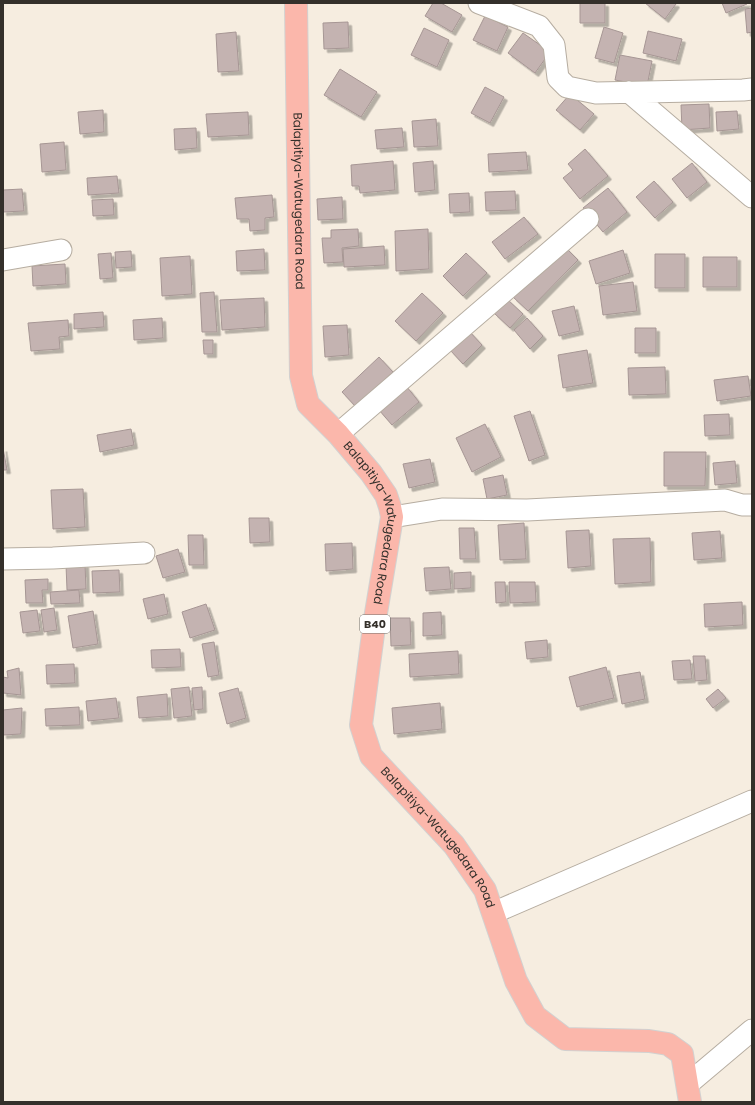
<svg xmlns="http://www.w3.org/2000/svg" width="755" height="1105" font-family="Poppins,sans-serif">
<style>
.building{fill:#c4b3b1;stroke:#a69694;filter:url(#shadow)}
.lines{fill:none;stroke-linecap:round;stroke-linejoin:round}
.minor-casing{stroke:#b6ada1;stroke-width:23}
.major-casing{stroke:#d2d1d0;stroke-width:24}
.minor{stroke:#fff;stroke-width:21}
.major{stroke:#fbb7ab;stroke-width:22}
.labels{text-anchor:middle;stroke-width:4;stroke-linejoin:round;paint-order:stroke}
.shield{fill:#fff;stroke:#716e6b;stroke-width:1}
.shield-label{font-size:11px;font-weight:bold;fill:#34302b}
.street-label{font-size:12px;fill:#34302b;stroke:#fff}
</style>
<defs>
<filter id="shadow"><feDropShadow dx="3.5" dy="3.5" stdDeviation="0" flood-color="#0004"/></filter>
</defs>
<rect width="100%" height="100%" fill="#f6ede0"/>
<path class="building" d="M433 3H441L462 15 452 32 425 16Z
M580 3H605V23H580Z
M645 3H675L676 4 665 19Z
M722 3H747V4L726 13Z
M752 8V32L747 33 745 9Z
M485 16 508 27 497 51 473 40Z
M348 22 349 48 324 49 323 23Z
M604 27 623 33 614 63 595 58Z
M424 28 449 40 437 67 411 55Z
M648 31 682 39 676 61 643 53Z
M236 32 239 71 218 72 216 34Z
M523 33 550 52 535 73 508 53Z
M620 55 652 61 647 86 615 80Z
M340 69 377 92 361 117 324 95Z
M485 87 504 97 490 123 471 113Z
M570 94 594 114 580 130 556 110Z
M709 104 710 128 682 130 681 105Z
M103 110 104 132 80 134 78 112Z
M737 111 739 129 717 131 716 112Z
M248 112 249 135 208 137 206 114Z
M436 119 438 146 414 147 412 121Z
M196 128 197 148 175 150 174 129Z
M402 128 404 147 377 149 375 130Z
M64 142 66 170 42 172 40 144Z
M585 149 608 176 580 199 563 178 573 170 568 164Z
M526 152 528 170 489 172 488 154Z
M393 161 395 190 360 193 359 186H352L351 165Z
M433 161 435 190 415 192 413 163Z
M692 163 707 182 687 198 672 179Z
M117 176 119 193 88 195 87 178Z
M654 181 673 202 655 218 636 197Z
M608 188 627 212 603 232 583 208Z
M22 189 24 211 3 212V190Z
M515 191 516 210 486 211 485 192Z
M469 193 470 212 450 213 449 194Z
M272 195 274 217 265 218V230L250 231 249 219H237L235 198Z
M342 197 343 219 318 220 317 199Z
M113 199 114 215 93 216 92 200Z
M524 217 538 234 505 259 492 242Z
M358 229 359 246 342 248 343 262 324 263 322 238H331V230Z
M428 229 429 269 396 271 395 231Z
M384 246 385 265 344 267 343 249Z
M564 246 578 260 528 311 513 297Z
M264 249 265 270 237 271 236 251Z
M623 250 630 273 596 284 589 261Z
M131 251 132 267 116 268 115 252Z
M111 253 113 278 100 279 98 254Z
M466 253 487 273 463 296 443 276Z
M655 254H685V288H655Z
M190 256 192 294 162 296 160 258Z
M703 257H737V287H703Z
M65 264 66 284 33 286 32 266Z
M633 282 637 311 603 315 599 286Z
M214 292 217 332H202L200 293Z
M422 293 443 313 416 341 395 321Z
M264 298 265 327 222 330 220 300Z
M507 299 523 314 510 328 494 313Z
M574 306 580 331 559 336 552 311Z
M103 312 104 327 74 329V314Z
M162 318 163 338 134 340 133 320Z
M527 318 543 336 530 349 514 330Z
M68 320 69 336 59 337 60 349 31 351 28 323Z
M347 325 349 355 325 357 323 326Z
M635 328H656V353H635Z
M469 331 482 345 463 364 450 350Z
M203 340H213V354H204Z
M587 350 593 383 563 388 558 355Z
M379 357 393 372 356 407 342 392Z
M665 367 666 394 629 395 628 368Z
M748 376 751 396 717 401 714 380Z
M407 387 419 402 392 425 379 410Z
M530 411 545 455 529 461 514 416Z
M729 414 730 435 705 436 704 415Z
M485 424 501 457 472 472 456 438Z
M131 429 134 445 100 452 97 435Z
M3 448 7 470H3Z
M664 452H706L705 486H664Z
M430 459 435 482 409 488 403 464Z
M735 461 737 483 715 485 713 463Z
M503 475 507 495 487 499 483 479Z
M83 489 85 527 53 529 51 490Z
M249 518H269L270 542 250 543Z
M524 523 526 559 500 560 498 525Z
M459 528H474L476 559H460Z
M589 530 591 566 568 568 566 531Z
M720 531 722 558 694 560 692 533Z
M188 535H203L204 565H189Z
M650 538 651 582 615 584 613 539Z
M352 543 353 569 326 571 325 544Z
M178 549 185 572 163 578 156 556Z
M85 564 86 589 67 590 66 565Z
M449 567 451 589 426 591 424 568Z
M119 570 120 592 93 593 92 571Z
M471 572V588L454 589V573Z
M48 579V590H42L43 603H26L25 580Z
M495 582H505L506 602 496 603Z
M509 582H535L536 602 510 603Z
M79 590 80 603 51 604 50 592Z
M164 594 168 614 148 619 143 599Z
M742 602 743 625 705 627 704 604Z
M206 604 215 630 190 638 182 612Z
M54 608 57 630 44 632 41 610Z
M37 610 40 631 23 633 20 612Z
M93 611 98 644 73 648 68 616Z
M441 612 442 635 423 636V613Z
M390 618H410L411 645 391 646Z
M547 640 548 657 527 659 525 642Z
M214 642 219 675 208 677 202 644Z
M180 649 181 667 152 668 151 650Z
M458 651 459 674 410 677 409 654Z
M693 656H705L707 680 695 681Z
M690 660 692 679 674 680 672 661Z
M74 664 75 683 47 684 46 665Z
M606 667 614 698 577 707 569 677Z
M19 668 21 695 3 693V677L8 678 7 671Z
M640 672 645 699 622 704 617 676Z
M189 687 192 716 174 718 171 689Z
M202 687 203 709 194 710 192 688Z
M238 688 246 718 227 724 219 693Z
M718 689 726 698 713 708 706 699Z
M167 694 168 716 139 718 137 697Z
M116 698 119 718 88 721 86 701Z
M440 703 442 729 394 734 392 708Z
M79 707 80 725 46 726 45 709Z
M22 708 21 734 3 735V710Z"/>
<g class="lines">
<g class="minor-casing">
<path id="minor" d="M479 3 539 26 554 45 558 78 567 87 596 93 743 90 752 89
M629 92 752 197
M3 260 61 250
M338 434 588 219
M392 517 442 509 527 510 725 500 742 505H752
M3 559 53 558 144 553
M493 913 752 801
M688 1084 752 1030"/>
</g>
<g class="major-casing">
<g id="major">
<path id="s1" d="M296 3 301 376 308 404 338 434 371 473 386 495 390 507 392 517 375 619 361 725 371 756 454 845 485 890 516 981 535 1016 565 1039 649 1041 668 1044 682 1054 690 1102"/>
</g>
</g>
<use href="#minor" class="minor"/>
<use href="#major" class="major"/>
</g>
<g class="labels">
<rect class="shield" x="360" y="615" width="30" height="18" rx="3"/>
<g class="shield-label">
<text x="375" y="628">B40</text>
</g>
<g class="street-label">
<text dy="4" stroke="none"><textPath href="#s1" startOffset="198">Balapitiya-Watugedara Road</textPath></text>
<text dy="4" stroke="none"><textPath href="#s1" startOffset="545">Balapitiya-Watugedara Road</textPath></text>
<text dy="4" stroke="none"><textPath href="#s1" startOffset="894">Balapitiya-Watugedara Road</textPath></text>
</g>
</g>
<rect width="755" height="1105" fill="none" stroke="#34302b" stroke-width="8"/>
</svg>
